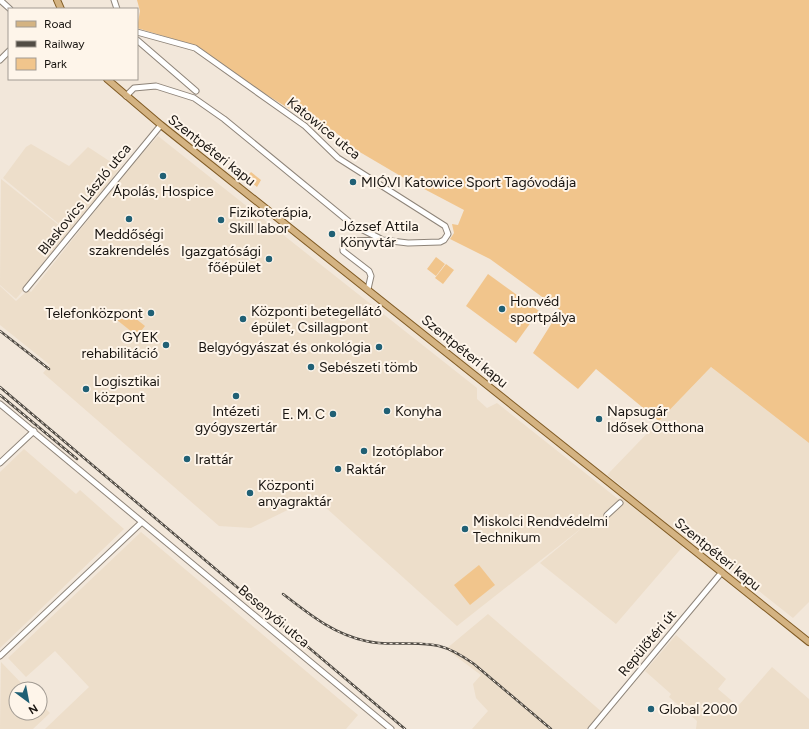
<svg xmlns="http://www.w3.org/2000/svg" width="809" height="729" font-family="Figtree,sans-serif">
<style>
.built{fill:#eddeca}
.green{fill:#f1c58c}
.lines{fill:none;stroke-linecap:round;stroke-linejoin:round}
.minor-casing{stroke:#8e8479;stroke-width:7}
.major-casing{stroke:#805b24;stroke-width:8}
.minor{stroke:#fff;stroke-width:5}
.major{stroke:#d4b382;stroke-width:6}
.rail-casing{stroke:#514c45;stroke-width:2.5}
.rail{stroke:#fef5ea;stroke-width:1;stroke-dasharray:3;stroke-linecap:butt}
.poi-dot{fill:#206075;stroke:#fef5ea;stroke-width:1.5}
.labels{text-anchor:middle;stroke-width:4;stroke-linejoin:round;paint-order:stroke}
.street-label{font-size:14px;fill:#181410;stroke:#fef5ea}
.poi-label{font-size:14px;fill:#181410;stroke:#fef5ea;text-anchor:start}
</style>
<rect width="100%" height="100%" fill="#f2e7da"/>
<path class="built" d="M158 136 477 388V399L487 408 497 403 618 499 628 491 607 475 711 367 809 443V602L793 618 691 537 616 624 540 563 588 523 457 626 314 497 251 528 219 526 43 373 50 365 0 325V286L16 301 28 290 31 292 129 168Z
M31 144 69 166 88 147 120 168 70 233 3 178 26 147Z
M1 179 70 234 16 299 0 285Z
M24 449 76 494 80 490 124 529 0 648V472Z
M141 532 358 715 346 729H45L89 687 55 651 26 677 8 658Z
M488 614 602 712 587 729H472L488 711 476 698 473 684 481 675 446 649Z
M676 635 726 679 718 689 738 706 772 667 809 699V729H696L697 721 669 697 671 694 645 671Z
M1 662 27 689H16V713H40V703L50 713 33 729H0Z"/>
<path class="green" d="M137 0H809V443L711 367 659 421 596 369 578 389 533 353 560 310 490 259 450 239 454 233 452 224 458 225 464 210 409 181 358 151 335 132 309 121 180 41 137 28 140 11Z
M251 172 261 180 257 187 246 178Z
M436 257 445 264 436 276 427 269Z
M446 264 454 270 443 284 435 278Z
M488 274 539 311 516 343 466 306Z
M125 310 145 326 137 336 117 320Z
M479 565 495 585 470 605 454 585Z"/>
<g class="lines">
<g class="minor-casing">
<path id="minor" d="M0 0 10 9
M114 0 117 9
M137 32 195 48 305 126 338 158 445 226 448 234 444 240 440 242 408 243 383 240 347 241 343 245V251L369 271 371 276 368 289
M137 40 196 91
M0 60 9 51
M126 96 134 88 156 86 194 98 224 119 353 225 381 239
M26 289 161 125
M0 404 391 729
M0 463 34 431
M607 515 620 503
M0 656 142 522
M591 729 722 572"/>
</g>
<g class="major-casing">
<path id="major" d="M57 0 61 9
M107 79 161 125 809 642"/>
</g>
<use href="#minor" class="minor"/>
<use href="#major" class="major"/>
<g class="rail-casing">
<path id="rail" d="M0 331 49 369
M0 387 405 729
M0 395 77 459
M283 594C309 614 333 634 366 641 391 647 415 640 439 646 452 649 464 657 474 664L551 729"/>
</g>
<use href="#rail" class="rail"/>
</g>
<g class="poi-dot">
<circle cx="163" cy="176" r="4"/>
<circle cx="353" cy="182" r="4"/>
<circle cx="129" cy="219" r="4"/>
<circle cx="221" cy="220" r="4"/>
<circle cx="332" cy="234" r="4"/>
<circle cx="269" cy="259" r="4"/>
<circle cx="502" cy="309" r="4"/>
<circle cx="151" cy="313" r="4"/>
<circle cx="243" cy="319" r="4"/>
<circle cx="166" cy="345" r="4"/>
<circle cx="379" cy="347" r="4"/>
<circle cx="311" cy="367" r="4"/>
<circle cx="86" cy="389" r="4"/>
<circle cx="236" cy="396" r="4"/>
<circle cx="387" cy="411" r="4"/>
<circle cx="333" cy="414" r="4"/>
<circle cx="599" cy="419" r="4"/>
<circle cx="364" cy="451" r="4"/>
<circle cx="187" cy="459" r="4"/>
<circle cx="338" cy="469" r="4"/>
<circle cx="250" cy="493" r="4"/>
<circle cx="465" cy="529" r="4"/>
<circle cx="651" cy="709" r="4"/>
</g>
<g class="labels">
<g class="street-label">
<text transform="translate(324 128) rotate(39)" y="5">Katowice utca</text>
<text transform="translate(212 150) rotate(38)" y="5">Szentpéteri kapu</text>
<text transform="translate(84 199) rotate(-51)" y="5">Blaskovics László utca</text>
<text transform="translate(465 351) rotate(39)" y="5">Szentpéteri kapu</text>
<text transform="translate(718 554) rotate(39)" y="5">Szentpéteri kapu</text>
<text transform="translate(274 616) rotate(40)" y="5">Besenyői utca</text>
<text transform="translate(647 643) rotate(-50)" y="5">Repülőtéri út</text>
</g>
<g class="poi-label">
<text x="361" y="187">MIÓVI Katowice Sport Tagóvodája</text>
<text x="163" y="196" text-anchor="middle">Ápolás, Hospice</text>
<text x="229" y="217">Fizikoterápia,<tspan x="229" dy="16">Skill labor</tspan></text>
<text x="340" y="231">József Attila<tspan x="340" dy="16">Könyvtár</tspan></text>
<text x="129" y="239" text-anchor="middle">Meddőségi<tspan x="129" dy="16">szakrendelés</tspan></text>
<text x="261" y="256" text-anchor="end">Igazgatósági<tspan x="261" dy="16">főépület</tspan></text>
<text x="510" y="306">Honvéd<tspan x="510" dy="16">sportpálya</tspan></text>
<text x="251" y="316">Központi betegellátó<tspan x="251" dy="16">épület, Csillagpont</tspan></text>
<text x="143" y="318" text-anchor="end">Telefonközpont</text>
<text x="158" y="342" text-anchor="end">GYEK<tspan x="158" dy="16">rehabilitáció</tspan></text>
<text x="371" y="352" text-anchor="end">Belgyógyászat és onkológia</text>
<text x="319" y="372">Sebészeti tömb</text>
<text x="94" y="386">Logisztikai<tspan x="94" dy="16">központ</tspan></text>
<text x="236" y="416" text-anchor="middle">Intézeti<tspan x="236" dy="16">gyógyszertár</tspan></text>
<text x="395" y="416">Konyha</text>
<text x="607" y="416">Napsugár<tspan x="607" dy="16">Idősek Otthona</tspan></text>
<text x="325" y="419" text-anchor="end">E. M. C</text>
<text x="372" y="456">Izotóplabor</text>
<text x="195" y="464">Irattár</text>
<text x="346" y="474">Raktár</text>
<text x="258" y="490">Központi<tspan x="258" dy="16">anyagraktár</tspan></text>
<text x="473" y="526">Miskolci Rendvédelmi<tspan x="473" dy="16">Technikum</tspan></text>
<text x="659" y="714">Global 2000</text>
</g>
</g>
<rect x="8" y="8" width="130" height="72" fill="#fef5ea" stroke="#a29b93"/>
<rect x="16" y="21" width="20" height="6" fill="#d4b382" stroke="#a29b93"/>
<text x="44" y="28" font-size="12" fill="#181410">Road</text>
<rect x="16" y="41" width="20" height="6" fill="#514c45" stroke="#a29b93"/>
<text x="44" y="48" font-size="12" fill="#181410">Railway</text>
<rect x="16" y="58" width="20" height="12" fill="#f1c58c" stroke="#a29b93"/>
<text x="44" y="68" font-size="12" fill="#181410">Park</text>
<g transform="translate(28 701) rotate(148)"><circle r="19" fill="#fef5ea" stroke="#a29b93"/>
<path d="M0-3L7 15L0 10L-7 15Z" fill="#206075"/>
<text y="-6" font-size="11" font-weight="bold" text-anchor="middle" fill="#181410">N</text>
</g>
</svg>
